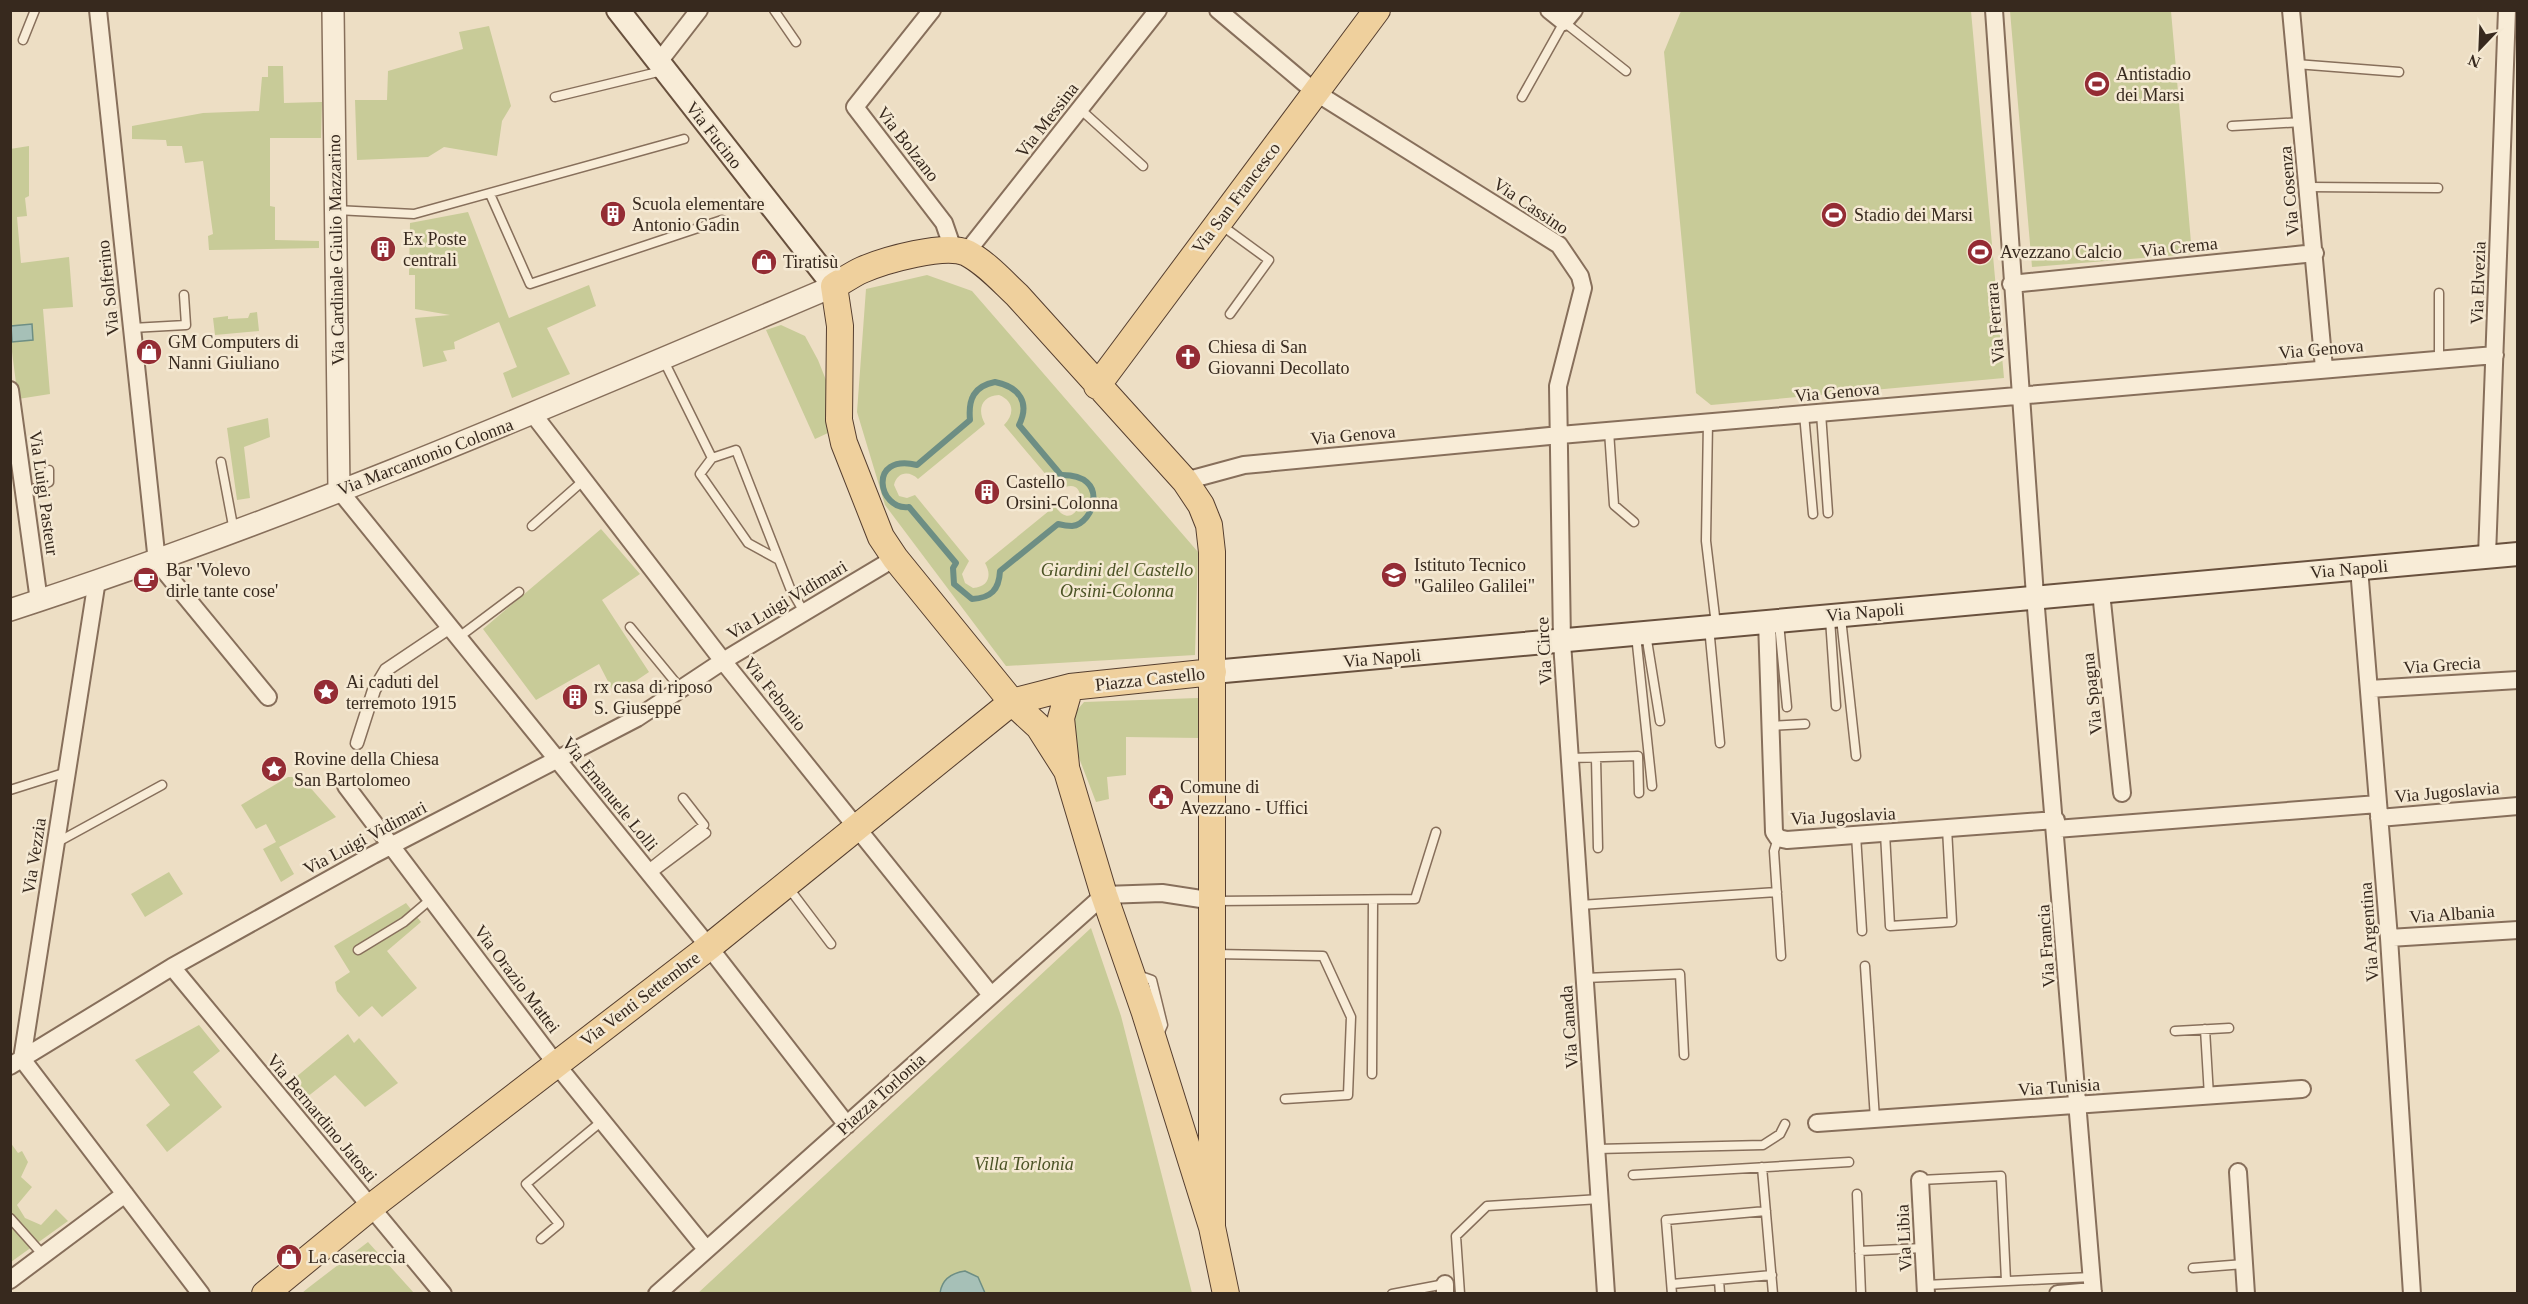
<svg xmlns="http://www.w3.org/2000/svg" width="2528" height="1304" font-family="'Times New Roman',serif">
<style>
.green{fill:#c8cb98;fill-rule:evenodd}
.water{fill:#a6c0b7;stroke:#6d8e84;stroke-width:1.5}
.lines{fill:none;stroke-linecap:round;stroke-linejoin:round}
.stream{stroke:#6d8e84;stroke-width:6}
.service-casing{stroke:#876f5b;stroke-width:11}
.pedestrian-casing{stroke:#876f5b;stroke-width:15}
.minor-casing{stroke:#876f5b;stroke-width:20}
.tertiary-casing{stroke:#876f5b;stroke-width:24}
.secondary-casing{stroke:#69513e;stroke-width:26}
.primary-casing{stroke:#553e2f;stroke-width:28}
.service{stroke:#f8ecd7;stroke-width:8}
.pedestrian{stroke:#f8ecd7;stroke-width:12}
.minor{stroke:#f8ecd7;stroke-width:16}
.tertiary{stroke:#f8ecd7;stroke-width:21}
.secondary{stroke:#f8ecd7;stroke-width:22}
.primary{stroke:#efd09d;stroke-width:26}
.labels{text-anchor:middle;stroke-width:5;stroke-linejoin:round;paint-order:stroke}
.poi-label{font-size:18px;fill:#37291e;stroke:#f5e9d3;text-anchor:start}
.street-label{font-size:18px;fill:#37291e;stroke:#f5e9d3}
.park-label{font-size:18px;font-style:italic;fill:#4b5325;stroke:#f5e9d3}
</style>
<rect width="100%" height="100%" fill="#eddec4"/>
<path class="green" d="M1681 11H1971L2004 378 1711 405 1696 393 1664 52Z
M2010 11H2171L2192 254 2032 267Z
M489 26 511 106 502 121 497 156 444 147 428 157 357 160 355 100H387L388 71 463 49 459 32Z
M268 66H283L284 103 322 102 321 138H270V206L275 207V240L319 241V248L209 250 208 236 213 234 203 161 185 163 182 146H167L166 140 132 139V126L203 113 259 111 262 77H268Z
M29 146V196L25 198 27 216 17 217 21 263 69 257 73 307 43 309 50 394 18 399 10 336V149Z
M468 212 509 318 589 285 596 306 547 328 570 374 512 398 503 373 517 367 499 322 454 342 455 349 443 351 447 361 423 367 415 318 450 315 415 309V275H409L410 223Z
M927 275 972 291 1198 552 1195 655 1006 666 885 505 857 412 866 289ZM999 395C1014 401 1015 414 1004 425L1059 490C1096 469 1078 541 1055 506L985 563C992 575 989 587 973 588L965 583 962 574 969 561 915 495 907 498 899 496 894 485C897 472 909 470 918 479L985 424C977 410 981 396 999 395Z
M257 312 259 331 215 335 213 318 228 316V319L248 318 250 313Z
M781 325 805 336 818 360 826 380 828 433 815 439 766 330Z
M268 418 270 437 244 447 250 498 237 500 227 428Z
M601 529 640 574 602 600 649 672 615 695 599 664 536 700 483 629Z
M1198 698 1199 738 1126 737V775L1107 777 1109 799 1096 802 1071 737 1072 716 1084 702Z
M288 777H301L336 817 279 847 294 874 281 882 263 849 276 842 266 824 256 829 241 805Z
M169 872 183 894 145 917 131 894Z
M406 903 421 922 387 951 417 988 382 1017 372 1006 359 1017 337 991 335 982 350 972 334 946Z
M1091 928 1121 1016 1192 1293 697 1294Z
M199 1025 220 1051 193 1072 222 1107 167 1152 146 1125 170 1105 135 1060Z
M348 1034 354 1043 359 1038 398 1083 365 1107 335 1075 302 1101 290 1082Z
M10 1142 18 1153 22 1151 28 1162 21 1177 32 1187 17 1205 25 1218 41 1225 56 1209 68 1221 11 1262Z
M368 1242 414 1293H302L308 1288Z"/>
<path class="water" d="M32 324 33 340 12 342 11 326Z
M965 1271 978 1277 985 1293H940C942 1279 951 1273 965 1271Z"/>
<g class="lines">
<path class="stream" d="M995 382C1020 387 1030 403 1019 425L1061 475C1111 474 1094 524 1072 526 1068 526 1062 525 1058 524L1000 571C999 590 991 598 972 599L954 584 953 568 956 563 909 507C878 511 867 453 917 465L970 420C968 399 974 386 995 382Z"/>
<g class="service-casing">
<path id="service" d="M774 10 796 42
M23 40 35 10
M2296 64 2399 72
M555 97 662 71
M1522 97 1564 22 1626 71
M1080 109 1143 166
M2232 126 2302 122
M2308 187 2438 188
M490 194 530 284 722 220
M336 210 414 214 684 139
M1221 225 1269 260 1230 314
M132 328 186 325 184 295
M663 359 712 458 736 450 790 588 804 612
M2439 359V293
M1821 413 1828 513
M1804 414 1813 514
M1708 422 1706 541 1716 625
M1609 431 1614 505 1634 522
M712 458 700 474 748 543 779 560
M221 462 234 531
M25 493 49 482V470
M532 526 584 480
M1841 618 1856 756
M1830 619 1836 706
M1779 623 1787 707
M630 627 681 689
M1709 627 1720 743
M1646 634 1660 721
M1636 635 1652 786
M459 637 519 592
M1770 726 1805 724
M1570 758 1638 756 1639 793
M1596 758 1598 848
M10 790 67 772
M1885 833 1890 926 1952 922 1947 828
M1856 835 1862 931
M1778 838 1774 851 1781 956
M56 843 162 785
M647 870 704 825 683 798
M651 874 706 833
M788 887 831 944
M1215 901 1415 899 1436 832
M1580 905 1777 892
M358 950 404 922 431 899
M1214 954 1323 956 1351 1017 1348 1095 1285 1099
M1865 966 1875 1119
M1138 975 1152 980 1163 1025 1159 1034
M1585 978 1680 974 1684 1055
M2205 1029 2209 1096
M2175 1031 2229 1028
M1372 1074 1373 900
M1597 1149 1763 1145 1780 1134 1785 1124
M1762 1167 1773 1294
M1633 1175 1849 1162
M1920 1180 2001 1176 2006 1281
M1857 1194 1861 1294
M10 1218 43 1255
M541 1239 559 1224 526 1184 602 1121
M1859 1251 1924 1248
M2193 1268 2244 1264
M1719 1280 1720 1294
M1672 1284 1772 1275
M1925 1285 2092 1277
M1392 1294 1445 1284
M1460 1294 1456 1236 1487 1206 1600 1199
M1672 1294 1666 1220 1766 1211"/>
</g>
<g class="pedestrian-casing">
<path id="pedestrian" d="M357 743 374 690 386 670 450 627"/>
</g>
<g class="minor-casing">
<path id="minor" d="M98 10 157 562 268 697
M932 10 855 107 944 223 953 249
M1218 10 1315 92 1559 245 1580 276 1583 288 1558 386 1562 642 1606 1294
M1549 10 1564 22 1574 10
M1994 10 2035 596 2093 1294
M2291 10 2324 368
M658 63 699 10
M966 253 1158 10
M2011 284 2315 253
M10 390 39 601
M533 414 723 661 991 995
M1185 481 1244 465 1560 435 2495 355
M339 490 709 947 847 1125
M2487 556 2507 10
M2359 568 2389 938 2412 1294
M97 580 22 1059 201 1294
M2101 592 2122 793
M1767 621 1774 832 1778 838 1787 840 2056 820
M2369 689 2518 680
M346 786 556 1064 706 1249
M2379 818 2518 806
M2056 829 2378 804
M2389 938 2518 930
M172 967 443 1294
M10 1066 172 967 373 855 637 718 723 661 895 558
M1817 1123 2302 1089
M2238 1172 2246 1294
M1920 1180 1926 1294
M10 1280 125 1194
M1445 1284V1294
M657 1294 1104 895 1162 893 1214 901
M2058 1294 2093 1291"/>
</g>
<g class="tertiary-casing">
<path id="tertiary" d="M333 10 339 490
M10 610C291 519 563 401 834 286"/>
</g>
<g class="secondary-casing">
<path id="secondary" d="M618 10 834 286
M1213 672 2518 554"/>
</g>
<g class="primary-casing">
<path id="primary" d="M1097 386 1377 10
M1066 766 1061 718 1070 687
M1212 1227V552L1209 525 1201 505 1185 481 1017 295C1002 281 986 263 967 253 945 243 885 260 862 270 853 274 843 281 834 286L840 326 839 420 844 443 881 537 895 558 1012 702 1039 727 1067 771 1104 895 1145 1013 1212 1227 1226 1294
M265 1294 371 1207 709 947 1012 702 1070 687 1213 672"/>
</g>
<use href="#service" class="service"/>
<use href="#pedestrian" class="pedestrian"/>
<use href="#minor" class="minor"/>
<use href="#tertiary" class="tertiary"/>
<use href="#secondary" class="secondary"/>
<use href="#primary" class="primary"/>
</g>
<defs>
<g id="stadium-disc" transform="scale(1.35)"><circle r="9.5" fill="#942c34" stroke="#f5e9d3"/><path d="M0-5a6.5 5 0 1 0 0 10a6.5 5 0 1 0 0-10ZM-3.5-1.8h7v3.6h-7Z" fill="#fff"/></g>
<g id="building-disc" transform="scale(1.35)"><circle r="9.5" fill="#942c34" stroke="#f5e9d3"/><path d="M-4-6H4V6H1V3H-1V6H-4ZM-2.5-4.3h1.7v1.8h-1.7ZM.8-4.3h1.7v1.8H.8ZM-2.5-1h1.7V.8h-1.7ZM.8-1h1.7V.8H.8Z" fill="#fff"/></g>
<g id="shop-disc" transform="scale(1.35)"><circle r="9.5" fill="#942c34" stroke="#f5e9d3"/><path d="M-5-2.5h2.3a2.7 3.5 0 0 1 5.4 0H5L5.5 6h-11ZM-1.5-2.5h3a1.5 2.3 0 0 0-3 0Z" fill="#fff"/></g>
<g id="church-disc" transform="scale(1.35)"><circle r="9.5" fill="#942c34" stroke="#f5e9d3"/><path d="M-1.2-6h2.4v3.5h3.3v2.4h-3.3V6h-2.4V-.1h-3.3v-2.4h3.3Z" fill="#fff"/></g>
<g id="school-disc" transform="scale(1.35)"><circle r="9.5" fill="#942c34" stroke="#f5e9d3"/><path d="M0-5L7-2L0 1L-7-2ZM-4 1L0 2.5L4 1V4Q0 6-4 4Z" fill="#fff"/></g>
<g id="cafe-disc" transform="scale(1.35)"><circle r="9.5" fill="#942c34" stroke="#f5e9d3"/><path d="M-5.5-4.5H6V0H3Q3 3.5 0 3.5H-2.5Q-5.5 3.5-5.5 0ZM3-3.2v2h1.7v-2ZM-6 4.5H4V6H-6Z" fill="#fff"/></g>
<g id="sight-disc" transform="scale(1.35)"><circle r="9.5" fill="#942c34" stroke="#f5e9d3"/><path d="M0-6L1.8-2.2L6-1.7L2.9 1.2L3.7 5.4L0 3.3L-3.7 5.4L-2.9 1.2L-6-1.7L-1.8-2.2Z" fill="#fff"/></g>
<g id="civic-disc" transform="scale(1.35)"><circle r="9.5" fill="#942c34" stroke="#f5e9d3"/><path d="M-.6-6.5H3V-4.5H.6V-3L4-1V1h2V6H-6V1h2V-1L-.6-3ZM-1.2 2.5V6h2.4V2.5Z" fill="#fff"/></g>
</defs>
<g fill-rule="evenodd">
<use href="#stadium-disc" x="2097" y="84"/>
<use href="#building-disc" x="613" y="214"/>
<use href="#stadium-disc" x="1834" y="215"/>
<use href="#building-disc" x="383" y="249"/>
<use href="#stadium-disc" x="1980" y="252"/>
<use href="#shop-disc" x="764" y="262"/>
<use href="#shop-disc" x="149" y="352"/>
<use href="#church-disc" x="1188" y="357"/>
<use href="#building-disc" x="987" y="492"/>
<use href="#school-disc" x="1394" y="575"/>
<use href="#cafe-disc" x="146" y="580"/>
<use href="#sight-disc" x="326" y="692"/>
<use href="#building-disc" x="575" y="697"/>
<use href="#sight-disc" x="274" y="769"/>
<use href="#civic-disc" x="1161" y="797"/>
<use href="#shop-disc" x="289" y="1257"/>
</g>
<g class="labels">
<g class="poi-label">
<text x="2116" y="80">Antistadio<tspan x="2116" dy="21">dei Marsi</tspan></text>
<text x="632" y="210">Scuola elementare<tspan x="632" dy="21">Antonio Gadin</tspan></text>
<text x="1854" y="221">Stadio dei Marsi</text>
<text x="403" y="245">Ex Poste<tspan x="403" dy="21">centrali</tspan></text>
<text x="2000" y="258">Avezzano Calcio</text>
<text x="783" y="268">Tiratisù</text>
<text x="168" y="348">GM Computers di<tspan x="168" dy="21">Nanni Giuliano</tspan></text>
<text x="1208" y="353">Chiesa di San<tspan x="1208" dy="21">Giovanni Decollato</tspan></text>
<text x="1006" y="488">Castello<tspan x="1006" dy="21">Orsini-Colonna</tspan></text>
<text x="1414" y="571">Istituto Tecnico<tspan x="1414" dy="21">"Galileo Galilei"</tspan></text>
<text x="166" y="576">Bar 'Volevo<tspan x="166" dy="21">dirle tante cose'</tspan></text>
<text x="346" y="688">Ai caduti del<tspan x="346" dy="21">terremoto 1915</tspan></text>
<text x="594" y="693">rx casa di riposo<tspan x="594" dy="21">S. Giuseppe</tspan></text>
<text x="294" y="765">Rovine della Chiesa<tspan x="294" dy="21">San Bartolomeo</tspan></text>
<text x="1180" y="793">Comune di<tspan x="1180" dy="21">Avezzano - Uffici</tspan></text>
<text x="308" y="1263">La casereccia</text>
</g>
<g class="street-label">
<text transform="translate(1047 120) rotate(-52)" y="6">Via Messina</text>
<text transform="translate(714 135) rotate(52)" y="6">Via Fucino</text>
<text transform="translate(908 144) rotate(52)" y="6">Via Bolzano</text>
<text transform="translate(2289 191) rotate(-95)" y="6">Via Cosenza</text>
<text transform="translate(1236 198) rotate(-53)" y="6">Via San Francesco</text>
<text transform="translate(1531 206) rotate(34)" y="6">Via Cassino</text>
<text transform="translate(2179 247) rotate(-6)" y="6">Via Crema</text>
<text transform="translate(336 250) rotate(-91)" y="6">Via Cardinale Giulio Mazzarino</text>
<text transform="translate(2478 283) rotate(-88)" y="6">Via Elvezia</text>
<text transform="translate(108 288) rotate(-96)" y="6">Via Solferino</text>
<text transform="translate(1995 323) rotate(-95)" y="6">Via Ferrara</text>
<text transform="translate(2321 349) rotate(-5)" y="6">Via Genova</text>
<text transform="translate(1837 392) rotate(-5)" y="6">Via Genova</text>
<text transform="translate(1353 435) rotate(-5)" y="6">Via Genova</text>
<text transform="translate(425 457) rotate(-21)" y="6">Via Marcantonio Colonna</text>
<text transform="translate(44 493) rotate(82)" y="6">Via Luigi Pasteur</text>
<text transform="translate(2349 569) rotate(-5)" y="6">Via Napoli</text>
<text transform="translate(787 600) rotate(-31)" y="6">Via Luigi Vidimari</text>
<text transform="translate(1865 612) rotate(-5)" y="6">Via Napoli</text>
<text transform="translate(1544 651) rotate(-93)" y="6">Via Circe</text>
<text transform="translate(1382 658) rotate(-5)" y="6">Via Napoli</text>
<text transform="translate(2442 665) rotate(-4)" y="6">Via Grecia</text>
<text transform="translate(1150 679) rotate(-6)" y="6">Piazza Castello</text>
<text transform="translate(775 694) rotate(51)" y="6">Via Febonio</text>
<text transform="translate(2092 694) rotate(-96)" y="6">Via Spagna</text>
<text transform="translate(2447 792) rotate(-5)" y="6">Via Jugoslavia</text>
<text transform="translate(610 794) rotate(51)" y="6">Via Emanuele Lolli</text>
<text transform="translate(1843 816) rotate(-3)" y="6">Via Jugoslavia</text>
<text transform="translate(365 838) rotate(-28)" y="6">Via Luigi Vidimari</text>
<text transform="translate(34 856) rotate(-81)" y="6">Via Vezzia</text>
<text transform="translate(2452 914) rotate(-4)" y="6">Via Albania</text>
<text transform="translate(2369 932) rotate(-94)" y="6">Via Argentina</text>
<text transform="translate(2046 946) rotate(-94)" y="6">Via Francia</text>
<text transform="translate(517 979) rotate(53)" y="6">Via Orazio Mattei</text>
<text transform="translate(640 999) rotate(-37)" y="6">Via Venti Settembre</text>
<text transform="translate(1569 1027) rotate(-94)" y="6">Via Canada</text>
<text transform="translate(2059 1087) rotate(-4)" y="6">Via Tunisia</text>
<text transform="translate(881 1094) rotate(-42)" y="6">Piazza Torlonia</text>
<text transform="translate(322 1118) rotate(50)" y="6">Via Bernardino Jatosti</text>
<text transform="translate(1904 1238) rotate(-93)" y="6">Via Libia</text>
</g>
<g class="park-label">
<text x="1117" y="576">Giardini del Castello<tspan x="1117" dy="21">Orsini-Colonna</tspan></text>
<text x="1024" y="1170">Villa Torlonia</text>
</g>
</g>
<rect width="2528" height="1304" fill="none" stroke="#37291e" stroke-width="24"/>
<g transform="translate(2480 48) rotate(203)" stroke="#f5e9d3" stroke-width="4.5" paint-order="stroke">
<path d="M0-4.5L10 22L0 15L-10 22Z" fill="#37291e"/>
<text y="-9" font-size="16" font-weight="bold" text-anchor="middle" fill="#37291e">N</text>
</g>
</svg>
